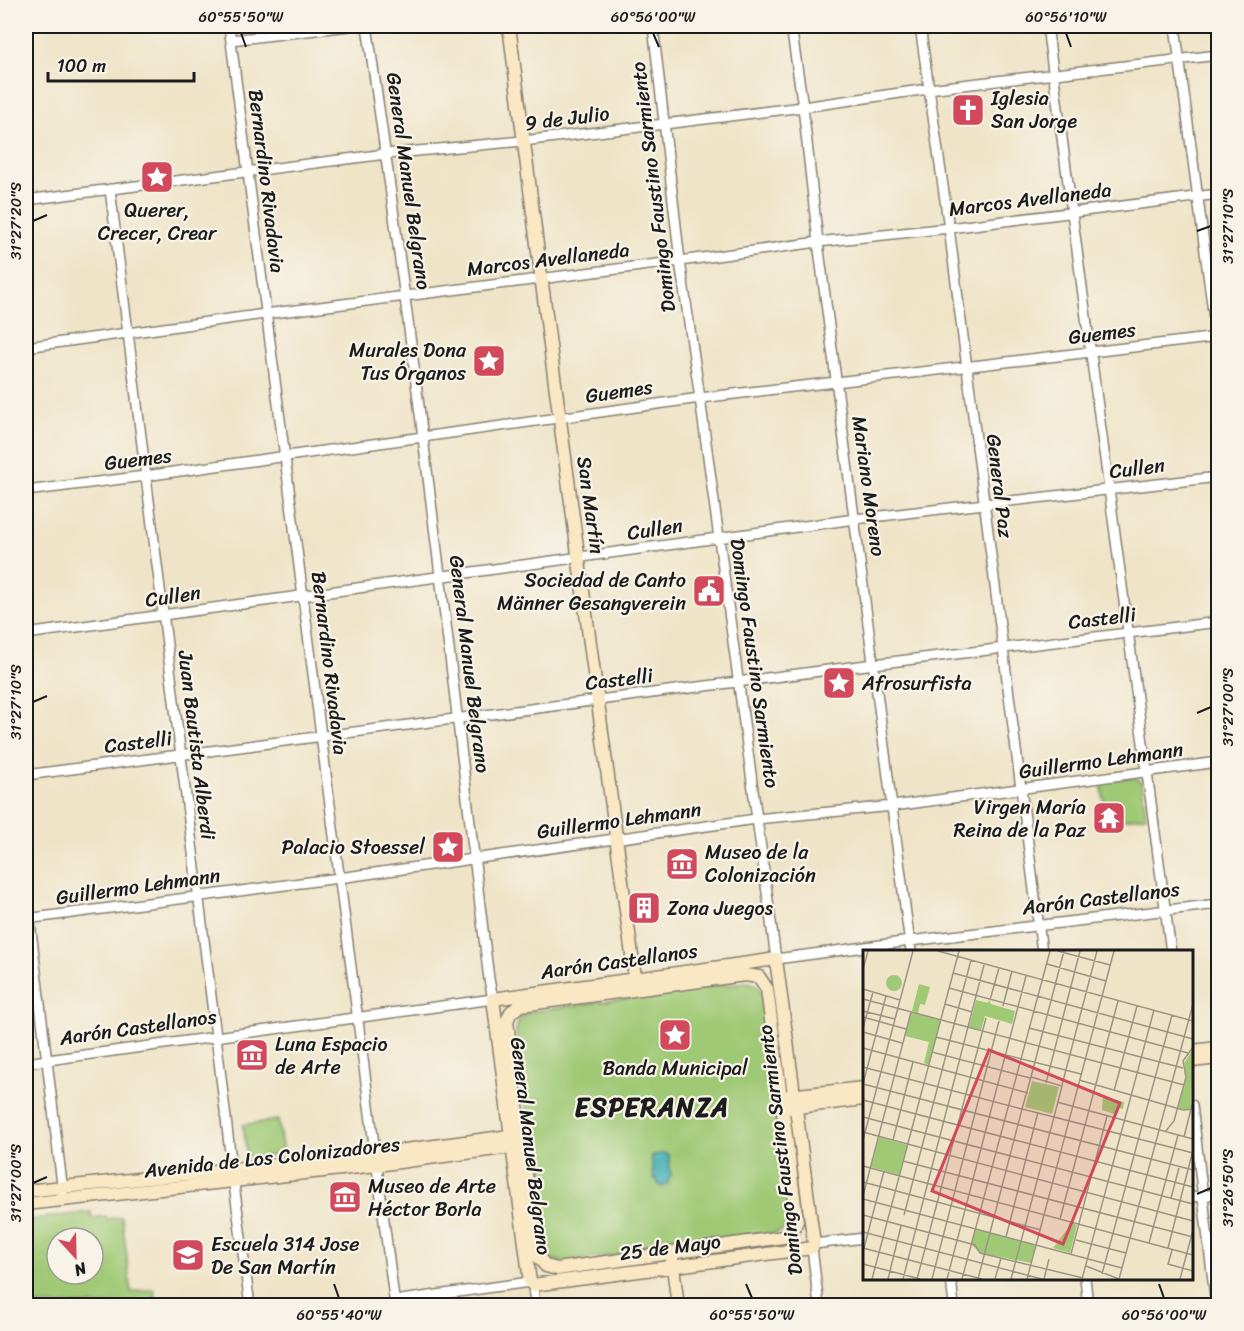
<svg xmlns="http://www.w3.org/2000/svg" width="1244" height="1331" font-family="Sriracha,sans-serif">
<style>
.green{fill:#9fc975;stroke:#5e7248;stroke-width:1.5;fill-rule:evenodd}
.water{fill:#3cadb4;stroke:#2c6468;stroke-width:1.5}
.lines{fill:none;stroke-linecap:round;stroke-linejoin:round}
.street-casing{stroke:#868072;stroke-width:12}
.secondary-casing{stroke:#868072;stroke-width:15}
.street{stroke:#fff;stroke-width:9}
.secondary{stroke:#fae7c3;stroke-width:12}
.ticks{fill:none;stroke:#1c1c1c;stroke-width:2}
.labels{text-anchor:middle;stroke-width:4.5;stroke-linejoin:round;paint-order:stroke}
.poi-label{font-size:20px;fill:#1c1c1c;stroke:#f7f3e8;text-anchor:start}
.street-label{font-size:20px;fill:#1c1c1c;stroke:#f7f3e8}
.district-label{font-size:26px;font-weight:bold;letter-spacing:1.5px;fill:#1c1c1c;stroke:#f7f3e8}
.inset-road{fill:none;stroke:#9b9483;stroke-width:1.5}
.view{fill:#d1495b;fill-opacity:0.15;stroke:#d1495b;stroke-width:3}
.inset-edge{fill:none;stroke:#1c1c1c;stroke-width:3}
.neatline{fill:none;stroke:#1c1c1c;stroke-width:2}
.ticks-label{font-size:15px;text-anchor:middle;fill:#1c1c1c}
</style>
<rect width="100%" height="100%" fill="#f7f3e8"/>
<filter id="ink" filterUnits="userSpaceOnUse"><feTurbulence type="fractalNoise" baseFrequency=".0167" numOctaves="2"/><feDisplacementMap in="SourceGraphic" scale="12" xChannelSelector="R" yChannelSelector="G"/><feConvolveMatrix kernelMatrix="1 2 1 2 8 2 1 2 1" color-interpolation-filters="sRGB"/></filter>
<filter id="wash" filterUnits="userSpaceOnUse"><feTurbulence type="fractalNoise" baseFrequency=".008" numOctaves="4" result="noise"/><feDisplacementMap in="SourceGraphic" scale="24" xChannelSelector="R" yChannelSelector="G"/><feGaussianBlur stdDeviation="1.35" result="paint"/><feColorMatrix in="noise" values="0 0 0 0 0 0 0 0 0 0 0 0 0 0 0 0 0 1.4 0 .05"/><feComposite in="paint" operator="in"/></filter>
<g filter="url(#wash)">
<rect width="100%" height="100%" fill="#efe4c7"/>
<path class="green" d="M1135 777 1142 783 1146 816 1110 821 1106 817 1101 781Z
M746 982C754 983 757 984 761 991L793 1218C789 1226 785 1229 777 1233L565 1262C555 1262 549 1260 545 1250L516 1032C518 1019 522 1014 535 1011Z
M278 1120 283 1154 252 1158 247 1156 243 1125Z
M91 1212 92 1218 106 1216 107 1219 122 1217 131 1292 154 1289 156 1305H26V1220ZM57 1238H93V1274H57Z"/>
<path class="water" d="M666 1153V1155H669L671 1176 669 1177 668 1184 662 1187 658 1184 656 1178 654 1179 651 1157H653V1155Z"/>
</g>
<g filter="url(#ink)">
<g class="lines">
<g class="street-casing">
<path id="street" d="M229 26 395 1306
M653 26 680 261 700 398 776 959 910 941 1218 904
M791 26 803 107 818 242 911 952
M920 26 949 228 1042 952
M1047 26 1171 952
M1175 26 1218 349
M231 40 349 26
M110 189 216 1036 232 1169 250 1306
M26 200 386 154 523 141 664 124 803 107 928 89 1218 55
M26 347 265 314 680 261 818 242 949 228 1218 194
M26 491 145 476 700 398 1218 337
M26 634 855 519 1218 477
M26 775 874 664 1218 622
M26 890 63 1192
M26 919 339 878 756 819 893 806 1218 762
M26 1063 493 999 489 979C450 661 414 342 367 26
M1192 1105 1216 1306
M1192 1197 1218 1194
M814 1244 864 1238
M812 1248 819 1306
M951 1278 954 1306
M1085 1278 1088 1306
M533 1285 535 1306
M394 1301 530 1282"/>
</g>
<g class="secondary-casing">
<path id="secondary" d="M509 26 552 361 636 985
M776 959 814 1244 812 1248 533 1285 530 1282 493 999Z
M745 975 759 977 767 989 797 1221 793 1230 783 1237 557 1269 546 1266 538 1257 522 1146 507 1021 511 1012 521 1005Z
M1192 1051 1218 1048
M1192 1061 1218 1058
M788 1096 864 1088
M789 1108 864 1099
M26 1191 375 1154 517 1135
M26 1204 377 1165 519 1146
M672 1259 678 1306"/>
</g>
<use href="#street" class="street"/>
<use href="#secondary" class="secondary"/>
</g>
</g>
<path class="ticks" d="M241 33 246 47M653 33 659 47M1066 33 1071 47M33 221 47 215M1197 231 1211 226M33 702 47 696M1197 713 1211 707M33 1183 47 1177M1197 1194 1211 1188M334 1284 339 1298M746 1284 752 1298M1159 1284 1164 1298"/>
<defs>
<g id="church-square" transform="scale(1.725)"><rect x="-9" y="-9" width="18" height="18" rx="4" fill="#d1495b" stroke="#f7f3e8"/><path d="M-1.2-6h2.4v3.5h3.3v2.4h-3.3V6h-2.4V-.1h-3.3v-2.4h3.3Z" fill="#fff"/></g>
<g id="sight-square" transform="scale(1.725)"><rect x="-9" y="-9" width="18" height="18" rx="4" fill="#d1495b" stroke="#f7f3e8"/><path d="M0-6L1.8-2.2L6-1.7L2.9 1.2L3.7 5.4L0 3.3L-3.7 5.4L-2.9 1.2L-6-1.7L-1.8-2.2Z" fill="#fff"/></g>
<g id="civic-square" transform="scale(1.725)"><rect x="-9" y="-9" width="18" height="18" rx="4" fill="#d1495b" stroke="#f7f3e8"/><path d="M-.6-6.5H3V-4.5H.6V-3L4-1V1h2V6H-6V1h2V-1L-.6-3ZM-1.2 2.5V6h2.4V2.5Z" fill="#fff"/></g>
<g id="temple-square" transform="scale(1.725)"><rect x="-9" y="-9" width="18" height="18" rx="4" fill="#d1495b" stroke="#f7f3e8"/><path d="M0-6L5-2H3V0L6.5 2.5H4V6H1.5V3h-3V6H-4V2.5H-6.5L-3 0V-2H-5Z" fill="#fff"/></g>
<g id="museum-square" transform="scale(1.725)"><rect x="-9" y="-9" width="18" height="18" rx="4" fill="#d1495b" stroke="#f7f3e8"/><path d="M0-6L6-3V-2H-6V-3ZM-5-1h2V3h-2ZM-1-1h2V3h-2ZM3-1h2V3H3ZM-6 4H6V6H-6Z" fill="#fff"/></g>
<g id="building-square" transform="scale(1.725)"><rect x="-9" y="-9" width="18" height="18" rx="4" fill="#d1495b" stroke="#f7f3e8"/><path d="M-4-6H4V6H1V3H-1V6H-4ZM-2.5-4.3h1.7v1.8h-1.7ZM.8-4.3h1.7v1.8H.8ZM-2.5-1h1.7V.8h-1.7ZM.8-1h1.7V.8H.8Z" fill="#fff"/></g>
<g id="school-square" transform="scale(1.725)"><rect x="-9" y="-9" width="18" height="18" rx="4" fill="#d1495b" stroke="#f7f3e8"/><path d="M0-5L7-2L0 1L-7-2ZM-4 1L0 2.5L4 1V4Q0 6-4 4Z" fill="#fff"/></g>
</defs>
<g fill-rule="evenodd">
<use href="#church-square" x="968" y="110"/>
<use href="#sight-square" x="157" y="177"/>
<use href="#sight-square" x="489" y="361"/>
<use href="#civic-square" x="709" y="591"/>
<use href="#sight-square" x="839" y="683"/>
<use href="#temple-square" x="1109" y="818"/>
<use href="#sight-square" x="448" y="847"/>
<use href="#museum-square" x="682" y="864"/>
<use href="#building-square" x="644" y="908"/>
<use href="#sight-square" x="675" y="1035"/>
<use href="#museum-square" x="252" y="1055"/>
<use href="#museum-square" x="345" y="1197"/>
<use href="#school-square" x="188" y="1255"/>
</g>
<g class="labels">
<g class="poi-label">
<text x="991" y="105">Iglesia<tspan x="991" dy="23">San Jorge</tspan></text>
<text x="157" y="217" text-anchor="middle">Querer,<tspan x="157" dy="23">Crecer, Crear</tspan></text>
<text x="466" y="357" text-anchor="end">Murales Dona<tspan x="466" dy="23">Tus Órganos</tspan></text>
<text x="686" y="587" text-anchor="end">Sociedad de Canto<tspan x="686" dy="23">Männer Gesangverein</tspan></text>
<text x="862" y="690">Afrosurfista</text>
<text x="1086" y="814" text-anchor="end">Virgen María<tspan x="1086" dy="23">Reina de la Paz</tspan></text>
<text x="425" y="854" text-anchor="end">Palacio Stoessel</text>
<text x="705" y="859">Museo de la<tspan x="705" dy="23">Colonización</tspan></text>
<text x="667" y="915">Zona Juegos</text>
<text x="275" y="1051">Luna Espacio<tspan x="275" dy="23">de Arte</tspan></text>
<text x="675" y="1075" text-anchor="middle">Banda Municipal</text>
<text x="368" y="1193">Museo de Arte<tspan x="368" dy="23">Héctor Borla</tspan></text>
<text x="211" y="1251">Escuela 314 Jose<tspan x="211" dy="23">De San Martín</tspan></text>
</g>
<g class="street-label">
<text transform="translate(567 118) rotate(-7)" y="7">9 de Julio</text>
<text transform="translate(267 181) rotate(83)" y="7">Bernardino Rivadavia</text>
<text transform="translate(409 181) rotate(82)" y="7">General Manuel Belgrano</text>
<text transform="translate(653 187) rotate(-97)" y="7">Domingo Faustino Sarmiento</text>
<text transform="translate(1030 199) rotate(-7)" y="7">Marcos Avellaneda</text>
<text transform="translate(548 259) rotate(-7)" y="7">Marcos Avellaneda</text>
<text transform="translate(1102 333) rotate(-7)" y="7">Guemes</text>
<text transform="translate(619 391) rotate(-8)" y="7">Guemes</text>
<text transform="translate(138 459) rotate(-7)" y="7">Guemes</text>
<text transform="translate(1137 468) rotate(-7)" y="7">Cullen</text>
<text transform="translate(869 486) rotate(82)" y="7">Mariano Moreno</text>
<text transform="translate(1000 486) rotate(83)" y="7">General Paz</text>
<text transform="translate(591 505) rotate(82)" y="7">San Martín</text>
<text transform="translate(655 529) rotate(-8)" y="7">Cullen</text>
<text transform="translate(173 596) rotate(-8)" y="7">Cullen</text>
<text transform="translate(1102 618) rotate(-7)" y="7">Castelli</text>
<text transform="translate(330 663) rotate(83)" y="7">Bernardino Rivadavia</text>
<text transform="translate(755 663) rotate(82)" y="7">Domingo Faustino Sarmiento</text>
<text transform="translate(470 664) rotate(83)" y="7">General Manuel Belgrano</text>
<text transform="translate(619 679) rotate(-7)" y="7">Castelli</text>
<text transform="translate(138 742) rotate(-7)" y="7">Castelli</text>
<text transform="translate(197 745) rotate(83)" y="7">Juan Bautista Alberdi</text>
<text transform="translate(1101 760) rotate(-8)" y="7">Guillermo Lehmann</text>
<text transform="translate(619 820) rotate(-8)" y="7">Guillermo Lehmann</text>
<text transform="translate(138 886) rotate(-8)" y="7">Guillermo Lehmann</text>
<text transform="translate(1101 898) rotate(-7)" y="7">Aarón Castellanos</text>
<text transform="translate(619 961) rotate(-8)" y="7">Aarón Castellanos</text>
<text transform="translate(138 1027) rotate(-8)" y="7">Aarón Castellanos</text>
<text transform="translate(531 1146) rotate(83)" y="7">General Manuel Belgrano</text>
<text transform="translate(780 1150) rotate(-97)" y="7">Domingo Faustino Sarmiento</text>
<text transform="translate(272 1157) rotate(-6)" y="7">Avenida de Los Colonizadores</text>
<text transform="translate(670 1247) rotate(-7)" y="7">25 de Mayo</text>
</g>
<g class="district-label">
<text x="652" y="1116">ESPERANZA</text>
</g>
</g>
<g transform="translate(863 950)">
<rect width="330" height="330" fill="#efe4c7"/>
<path d="M23 33a8 8 0 1 1 16 0a8 8 0 1 1-16 0ZM56 34 67 37 62 55 57 54 55 63 49 61ZM113 50 125 53 126 50 128 54 152 61 149 74 122 66 118 80 106 77ZM48 62 78 70 66 115 61 113 66 92 42 86ZM330 99 328 159H315L323 127 321 113ZM169 131 196 137 189 164 162 157ZM240 146 261 152 260 159 255 158 254 165 239 160ZM16 187 44 195 36 225 8 217ZM209 273 214 275 207 303 190 298ZM113 279 174 295 168 313 117 303 108 294Z" fill="#9fc975"/>
<path class="inset-road" d="M75 1 330 71M195 1 247 15M184 14 243 31M0 19 5 1M90 23 330 89M86 38 325 103M0 39 37 50M0 49 321 135M127 50 136 18M82 54 109 62M140 56 149 21M0 61 32 69M0 67 43 79M0 78 10 42M166 78 320 118M0 82 39 93M73 87 218 124M0 98 165 143M69 102 167 128M0 117 159 159 115 329M168 127 201 1M168 127 199 136 191 167 159 159ZM216 130 320 160 330 159M183 133 217 1M0 134 330 220M0 134 23 46M199 135 234 1M251 141 274 56M0 150 330 237M194 152 330 189M0 167 330 254M0 182 330 271M302 182 311 171 323 127 320 111 330 97M321 187 330 151M0 190 50 1M30 190 50 112M40 211 330 287M0 216 330 305M0 232 178 280M0 246 48 62M308 248 316 218M0 249 259 318M0 265 112 295 117 303 220 328M41 265 108 10M197 269 255 51M0 282 179 329M143 287 175 162M213 290 263 303M286 293 315 185M0 298 119 329M305 298 329 204M309 300 305 314 330 321M0 302 21 221M208 304 244 166M0 314 57 329M223 316 256 329M239 324 309 65M9 329 96 1M25 329 38 276M40 329 121 15M54 329 123 68M69 329 136 71M84 329 163 26M99 329 187 1M132 329 138 308M148 329 191 167 330 203M164 329 251 1M181 329 186 309M219 329 291 60M256 329 330 54M317 329 330 280"/>
<path class="view" d="M126 100 257 153 200 294 69 241Z"/>
<rect width="330" height="330" class="inset-edge"/>
</g>
<rect width="1244" height="1331" fill="none" stroke="#f7f3e8" stroke-width="66"/>
<g transform="translate(75 1256) rotate(158)"><circle r="28" fill="#f7f3e8" stroke="#9f9d96" stroke-width="1.5"/>
<path d="M0-4.5L10 22L0 15L-10 22Z" fill="#d1495b"/>
<text y="-9" font-size="16" font-weight="bold" text-anchor="middle" fill="#1c1c1c">N</text>
</g>
<path d="M48 72v9h146v-9" fill="none" stroke="#1c1c1c" stroke-width="3"/>
<text x="57" y="72" font-size="18" fill="#1c1c1c" stroke="#f7f3e8" stroke-width="4.5" paint-order="stroke">100 m</text>
<rect x="33" y="33" width="1178" height="1265" class="neatline"/>
<g class="ticks-label">
<text x="241" y="22">60°55'50"W</text>
<text x="653" y="22">60°56'00"W</text>
<text x="1066" y="22">60°56'10"W</text>
<text transform="translate(16 221) rotate(-90)" y="5">31°27'20"S</text>
<text transform="translate(1228 226) rotate(-90)" y="5">31°27'10"S</text>
<text transform="translate(16 702) rotate(-90)" y="5">31°27'10"S</text>
<text transform="translate(1228 707) rotate(-90)" y="5">31°27'00"S</text>
<text transform="translate(16 1183) rotate(-90)" y="5">31°27'00"S</text>
<text transform="translate(1228 1188) rotate(-90)" y="5">31°26'50"S</text>
<text x="339" y="1320">60°55'40"W</text>
<text x="752" y="1320">60°55'50"W</text>
<text x="1164" y="1320">60°56'00"W</text>
</g>
</svg>
